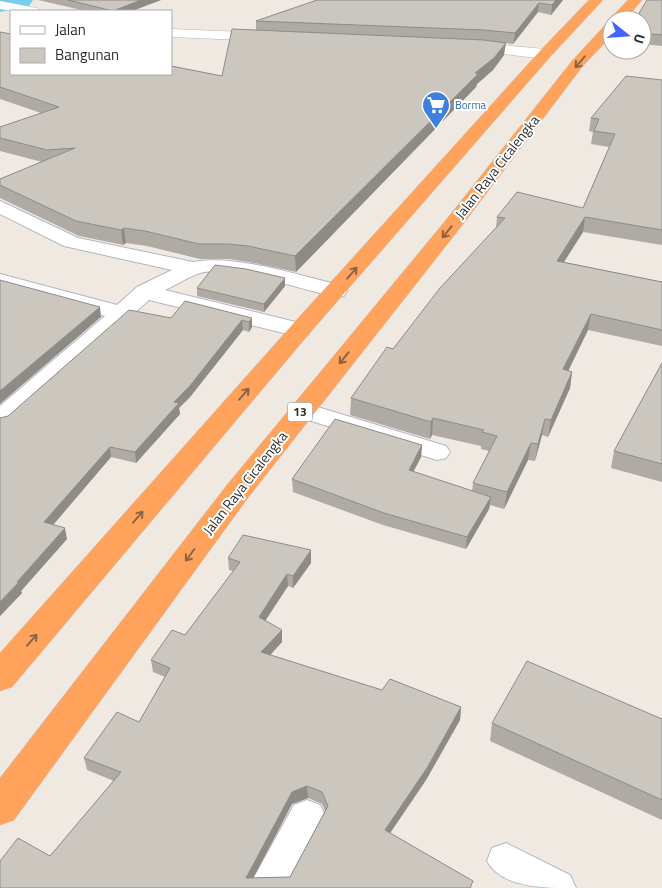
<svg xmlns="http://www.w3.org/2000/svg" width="662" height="888" font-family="'Titillium Web',sans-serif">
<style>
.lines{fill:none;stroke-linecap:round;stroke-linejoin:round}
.river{fill:#75cff0;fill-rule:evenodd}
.street-casing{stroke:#b4b7c1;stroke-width:2}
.secondary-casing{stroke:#b4b7c1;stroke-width:1}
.highway-casing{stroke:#c9c9c9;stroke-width:1}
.street{fill:#fff;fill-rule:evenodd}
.secondary{fill:#fff;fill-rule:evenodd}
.highway{fill:#ffa35c;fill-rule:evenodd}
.wall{fill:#afaba4;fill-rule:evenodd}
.shaded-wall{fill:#8e8b86}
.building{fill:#cbc7bf;stroke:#8e8b86;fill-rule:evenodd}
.oneway{stroke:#8c6343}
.labels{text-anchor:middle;stroke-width:4;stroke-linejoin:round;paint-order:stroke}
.far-shop-label{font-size:11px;fill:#366cbe;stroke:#fff;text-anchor:start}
.shield{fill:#fff;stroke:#6d6d6d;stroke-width:1}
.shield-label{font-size:12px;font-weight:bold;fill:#2e2e2e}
.street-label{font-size:14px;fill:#2e2e2e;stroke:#fff}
</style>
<rect width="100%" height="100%" fill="#efe9e1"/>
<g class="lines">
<path class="river" d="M0 0H33L29 6 0 12Z"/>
<g class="street-casing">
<path id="street" d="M0 201 78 238 193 262C236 254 301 276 344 286L347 291 344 296 336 297C306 290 226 265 200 273 188 277 176 285 165 290L308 325 311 330 308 335 300 337 149 300 9 425 0 427V406L105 316 0 287V274L117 305 137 287 172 270 64 246 0 214Z
M301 402 446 446 450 452 446 458 437 460 292 415 288 410 292 405Z
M307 800 320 805 326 817 289 888H248L294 805Z
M506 843 570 875 576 888C543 888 502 888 487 861L492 848Z"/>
</g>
<g class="secondary-casing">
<path id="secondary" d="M0 1 37 8 39 11H12L0 9Z
M171 29 267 33 272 34 274 37 272 40 267 41 171 37Z
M467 42 545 49 550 51 553 54 550 57 545 59 462 49 460 46 462 43Z"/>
</g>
<g class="highway-casing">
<path id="highway" d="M589 0H603L550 57 308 335 12 687 0 691V653L292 325 540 51Z
M628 0H642L625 20H612V35L582 67 460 228 247 499 14 820 0 825V778L227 485 446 220 572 61 607 23 611 22 610 20 612 17Z"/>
</g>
<use href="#street" class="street"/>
<use href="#secondary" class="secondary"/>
<use href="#highway" class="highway"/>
</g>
<path class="wall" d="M38 0H161L132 11H86Z
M317 0H563L551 15 538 12 513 44 504 43V55L493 70 477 84 476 87 296 272 249 262 229 259H200L147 246 126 243 123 245 79 236 0 198V179L42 162 0 151V127L41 113 0 99V32L222 76 256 30V21Z
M662 0V46L642 44V20Z
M662 80V245L583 232 564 262 662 282V346L588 330 568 370 572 372 570 388 548 437 542 435 535 461 528 460 504 509 490 505 489 509 466 549 383 525 293 492 292 479 422 445 421 457 413 472 472 491 473 483 489 451 481 449V446L432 435 430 439 350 415 351 398 496 228 497 217 583 208 609 147 591 144 593 132 589 131 591 118Z
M285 286 264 312 197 296V288Z
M171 318H252V327L249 332 243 330 190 397 179 408 180 414 136 463 111 457 53 525 67 539 21 591 22 593 0 616V418L8 416Z
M662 363V482L611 468 614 451Z
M228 558 311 563 293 588 288 586 265 620 282 642 270 655 382 690 461 707 460 720 426 780 390 833 472 888H0L50 856 114 781 87 770 84 758 139 722 165 677 153 672 151 660 185 635 233 571 229 570ZM308 798 322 804 325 811 290 877 253 878 292 804Z
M662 719V820L490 741 492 723Z"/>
<path class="shaded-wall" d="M141 0H161L132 11H113Z
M556 0H563L551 15 552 5Z
M539 3 538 12 513 44 515 33Z
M506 43 504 55 493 70 477 84 476 87 296 272 295 256Z
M585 217 583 232 555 276 557 261Z
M124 228 126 243 123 245 121 230Z
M285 278V286L264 312V304Z
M100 307 101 317 0 404V391Z
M591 314 588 330 561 386 563 369Z
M252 318V327L249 332V322Z
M242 320 243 330 190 397 179 408 180 414 136 463 135 452 174 402Z
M572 372 570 388 548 437 551 420Z
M433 418 432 435 430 439 431 422Z
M545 419 542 435 535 461 538 444Z
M531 443 528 460 504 509 507 492Z
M422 445 421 457 408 482 409 470Z
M110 447 111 457 47 532 44 522Z
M491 497 489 509 466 549 467 537Z
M65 528 67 539 21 591 22 593 0 616V602Z
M311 550V563L293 588V576Z
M287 574 288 586 260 629 259 617Z
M282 630V642L262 664 261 652Z
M461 707 460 720 426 780 384 842 385 830Z
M307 786 308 798 292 804 248 888 246 878 292 792Z"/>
<path class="building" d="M68 0H141L113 11Z
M317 0H556L552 5 539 3 515 33 484 30 256 21Z
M647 0H662V35L642 33V20H635Z
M232 29 484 40 506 43 494 58 475 73 478 74 295 256 248 246 228 244H199L145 231 124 228 121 230 76 221 0 185V179L75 148 47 150 0 138V127L59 107 0 87V32L11 34V74H171V66L222 76Z
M626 76 662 80V230L585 217 557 261 662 282V330L591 314 563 369 572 372 551 420 545 419 538 444 531 443 507 492 473 483 497 436 482 432 484 430 433 418 431 422 351 398 387 347 393 349 440 288 505 218 497 217 517 192 583 208 615 134 594 131 599 119 591 118Z
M215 265 246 269 285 278 264 304 197 288Z
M0 280 100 307 0 391Z
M185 301 252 318 249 322 242 320 189 387 174 402 179 403 135 452 110 447 44 522 65 528 17 582H19L0 602V418L8 416 129 310 171 318Z
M662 363V464L614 451Z
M335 419 422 445 409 470 491 497 467 537 384 513 292 479Z
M243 535 311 550 293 576 287 574 259 617 282 630 261 652 382 690 390 679 461 707 427 768 385 830 473 881 470 888H0V861L18 838 50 856 121 772 84 758 117 712 139 722 170 668 151 660 172 630 185 635 240 562 228 558ZM307 786 322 792 328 806 290 877 246 878 292 792Z
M527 661 662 719V800L492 723Z"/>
<defs><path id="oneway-shaft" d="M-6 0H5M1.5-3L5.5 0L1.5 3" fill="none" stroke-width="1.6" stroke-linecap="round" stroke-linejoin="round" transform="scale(1.25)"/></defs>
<g class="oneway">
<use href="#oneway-shaft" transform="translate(580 62) rotate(131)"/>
<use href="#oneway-shaft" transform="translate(447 232) rotate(129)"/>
<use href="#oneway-shaft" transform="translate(352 273) rotate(-49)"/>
<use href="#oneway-shaft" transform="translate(344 358) rotate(129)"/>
<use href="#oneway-shaft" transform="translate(244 394) rotate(-49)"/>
<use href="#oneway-shaft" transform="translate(138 517) rotate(-49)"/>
<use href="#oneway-shaft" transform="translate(190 555) rotate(127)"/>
<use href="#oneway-shaft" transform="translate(32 640) rotate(-49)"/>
</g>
<defs>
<g id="supermarket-pin" transform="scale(1.4375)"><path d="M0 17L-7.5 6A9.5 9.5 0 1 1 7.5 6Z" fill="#3f7fe0" stroke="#fff"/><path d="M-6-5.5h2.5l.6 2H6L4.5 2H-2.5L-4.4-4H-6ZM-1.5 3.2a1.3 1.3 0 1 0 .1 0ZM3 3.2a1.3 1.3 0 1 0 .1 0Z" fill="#fff"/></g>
</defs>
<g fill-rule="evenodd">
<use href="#supermarket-pin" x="436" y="105"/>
</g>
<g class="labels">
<g class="far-shop-label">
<text x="455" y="109">Borma</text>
</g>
<rect class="shield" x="287.5" y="402.5" width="25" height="19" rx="4"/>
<g class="shield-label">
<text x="300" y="416">13</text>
</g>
<g class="street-label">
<text transform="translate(497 167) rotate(-52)" y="5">Jalan Raya Cicalengka</text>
<text transform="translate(245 483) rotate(-52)" y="5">Jalan Raya Cicalengka</text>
</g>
</g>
<rect x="10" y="10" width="162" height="65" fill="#ffffff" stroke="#ababab"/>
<rect x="20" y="26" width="25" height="8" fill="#ffffff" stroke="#ababab"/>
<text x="55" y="35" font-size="15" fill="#2e2e2e">Jalan</text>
<rect x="20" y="48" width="25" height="15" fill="#cbc7bf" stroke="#ababab"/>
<text x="55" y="60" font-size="15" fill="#2e2e2e">Bangunan</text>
<g transform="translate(627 35) rotate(107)"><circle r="24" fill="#ffffff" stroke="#ababab"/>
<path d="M0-4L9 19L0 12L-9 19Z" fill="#4264fb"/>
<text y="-8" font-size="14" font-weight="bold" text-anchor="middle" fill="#2e2e2e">U</text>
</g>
</svg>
